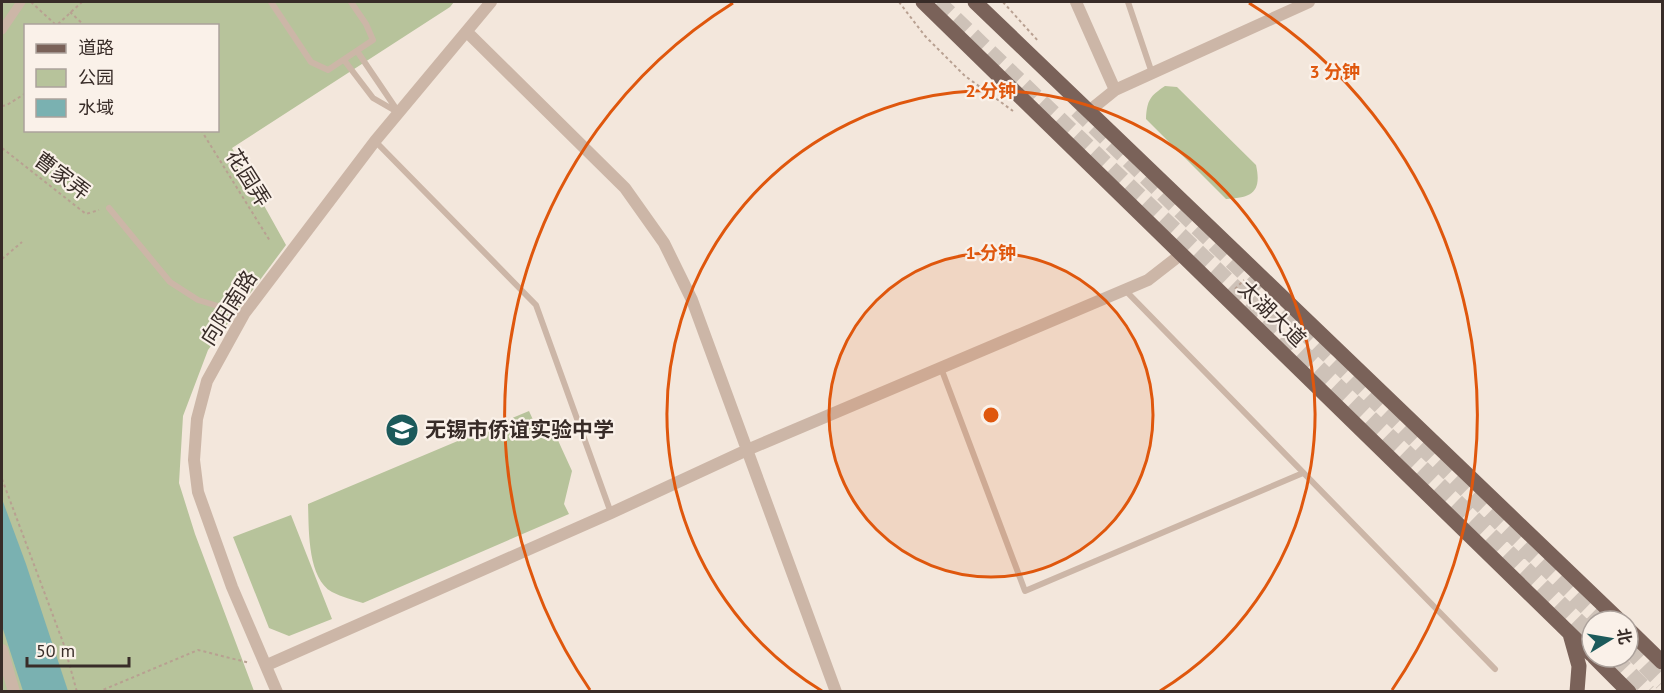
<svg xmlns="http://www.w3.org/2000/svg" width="1664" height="693" font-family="'PT Sans','Noto Sans SC',sans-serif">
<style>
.green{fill:#b7c39b;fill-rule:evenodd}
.water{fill:#7ab1b1}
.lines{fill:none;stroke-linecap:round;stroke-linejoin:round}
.trunk-tunnel{stroke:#cec2b8;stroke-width:16;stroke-dasharray:16 8;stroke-linecap:butt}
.path{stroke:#b8a091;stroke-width:2;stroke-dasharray:3 3;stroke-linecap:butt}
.service{stroke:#ccb6a7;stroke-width:6}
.pedestrian{stroke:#ccb6a7;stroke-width:9}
.minor{stroke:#ccb6a7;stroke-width:12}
.primary{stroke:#7a6259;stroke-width:15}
.ring{fill:none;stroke:#df570d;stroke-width:3}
.labels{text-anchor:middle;stroke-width:4.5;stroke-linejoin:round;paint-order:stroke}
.street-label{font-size:21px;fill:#382c28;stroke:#faf1e9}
.poi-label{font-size:21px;font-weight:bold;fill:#382c28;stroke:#faf1e9;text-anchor:start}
.centre{fill:#df570d;stroke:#faf1e9;stroke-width:3}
.ring-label{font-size:18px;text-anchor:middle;font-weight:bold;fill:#df570d;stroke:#faf1e9;stroke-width:4.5;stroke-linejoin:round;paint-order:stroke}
</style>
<rect width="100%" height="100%" fill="#f3e7dc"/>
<path class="green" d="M2 2H454L450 7 232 148 286 245 208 350 183 416 179 483 195 534 254 691H2ZM26 26H218V130H26Z
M1165 86 1177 87 1256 165C1262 192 1252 198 1226 199L1146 119C1147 100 1150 96 1165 86Z
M529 411 534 422 556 436 572 471 564 504 569 514 363 603C353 600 342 597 332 592 307 578 309 528 308 504Z
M291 515 332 619 289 636 269 628 233 537Z"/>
<path class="water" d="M2 499 26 564 68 691H23L2 626Z"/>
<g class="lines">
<path class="trunk-tunnel" d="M938 2C1156 213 1377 421 1592 635
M1077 110 1600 621
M1628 648 1662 683
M1614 657 1648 692"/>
<path class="path" d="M31 2 57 26
M899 2 925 36 965 76 1013 111
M1003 2 1039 42
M70 12 85 26
M58 24 82 2
M2 106 7 105 26 93
M201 130 270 241
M2 148 86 214 99 210
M2 259 22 242
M1235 289 1244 280
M2 479 64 645 77 692
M98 692 198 650 250 663"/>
<path class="service" d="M271 2 311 62 328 70 373 40 366 24 351 2
M1128 2 1152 73
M357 51 397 110
M344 60 373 98 399 113
M375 141 536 305 611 513
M109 208 170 282 198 300 244 314
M1125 290 1495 669
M941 368 1025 591 1303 473"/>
<path class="pedestrian" d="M2 30 21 2"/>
<path class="minor" d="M1076 2 1115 90
M467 32 625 188 664 243 692 300 836 692
M1089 111 1115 90 1309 2
M2 650 14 692
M267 665 611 513 747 450 1148 280 1175 259 1179 253
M277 692 232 587 198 492 194 460 197 419 207 381 244 314 375 141 491 2"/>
<path class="primary" d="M923 2 1592 655
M975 2 1620 621
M1628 629 1662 662
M1570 634 1579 666 1577 692
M1594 657 1629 692"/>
</g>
<circle cx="991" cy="415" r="162" fill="#df570d" fill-opacity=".12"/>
<g class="ring">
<circle cx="991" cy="415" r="162"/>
<path d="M822 691A324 324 0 1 1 1160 691"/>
<path d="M590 690A486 486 0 0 1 733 3M1249 3A486 486 0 0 1 1392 690"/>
</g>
<defs>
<g id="school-disc" transform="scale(1.725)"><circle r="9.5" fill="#1c5a5b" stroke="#faf1e9"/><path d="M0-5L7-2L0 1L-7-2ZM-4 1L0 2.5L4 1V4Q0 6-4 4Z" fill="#fff"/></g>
</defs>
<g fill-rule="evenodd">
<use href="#school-disc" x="402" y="430"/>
</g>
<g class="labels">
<g class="street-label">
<text transform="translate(62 176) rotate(37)" y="7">曹家弄</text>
<text transform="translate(248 178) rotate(58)" y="7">花园弄</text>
<text transform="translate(229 308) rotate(-57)" y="7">向阳南路</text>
<text transform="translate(1272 314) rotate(44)" y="7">太湖大道</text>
</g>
<g class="poi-label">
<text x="425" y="437">无锡市侨谊实验中学</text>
</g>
</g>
<circle cx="991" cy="415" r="9" class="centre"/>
<g class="ring-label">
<text x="1335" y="78">3 分钟</text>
<text x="991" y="97">2 分钟</text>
<text x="991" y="259">1 分钟</text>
</g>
<rect width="1664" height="693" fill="none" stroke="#382c28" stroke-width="6"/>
<rect x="24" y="24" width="195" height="108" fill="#faf1e9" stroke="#aca29c" stroke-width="1.5"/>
<rect x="36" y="44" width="30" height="9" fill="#7a6259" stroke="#aca29c" stroke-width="1.5"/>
<text x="78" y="54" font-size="18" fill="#382c28">道路</text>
<rect x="36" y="69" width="30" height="18" fill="#b7c39b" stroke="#aca29c" stroke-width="1.5"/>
<text x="78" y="84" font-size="18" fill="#382c28">公园</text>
<rect x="36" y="99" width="30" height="18" fill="#7ab1b1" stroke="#aca29c" stroke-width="1.5"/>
<text x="78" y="114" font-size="18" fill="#382c28">水域</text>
<g transform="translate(1610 639) rotate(79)"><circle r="28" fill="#faf1e9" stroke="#aca29c" stroke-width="1.5"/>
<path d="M0-4.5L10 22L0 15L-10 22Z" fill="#1c5a5b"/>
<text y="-9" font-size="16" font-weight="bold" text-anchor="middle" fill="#382c28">北</text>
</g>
<path d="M27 657v9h102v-9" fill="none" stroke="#382c28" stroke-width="3"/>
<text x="36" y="657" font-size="18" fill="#382c28" stroke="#faf1e9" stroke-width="4.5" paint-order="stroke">50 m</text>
</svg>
